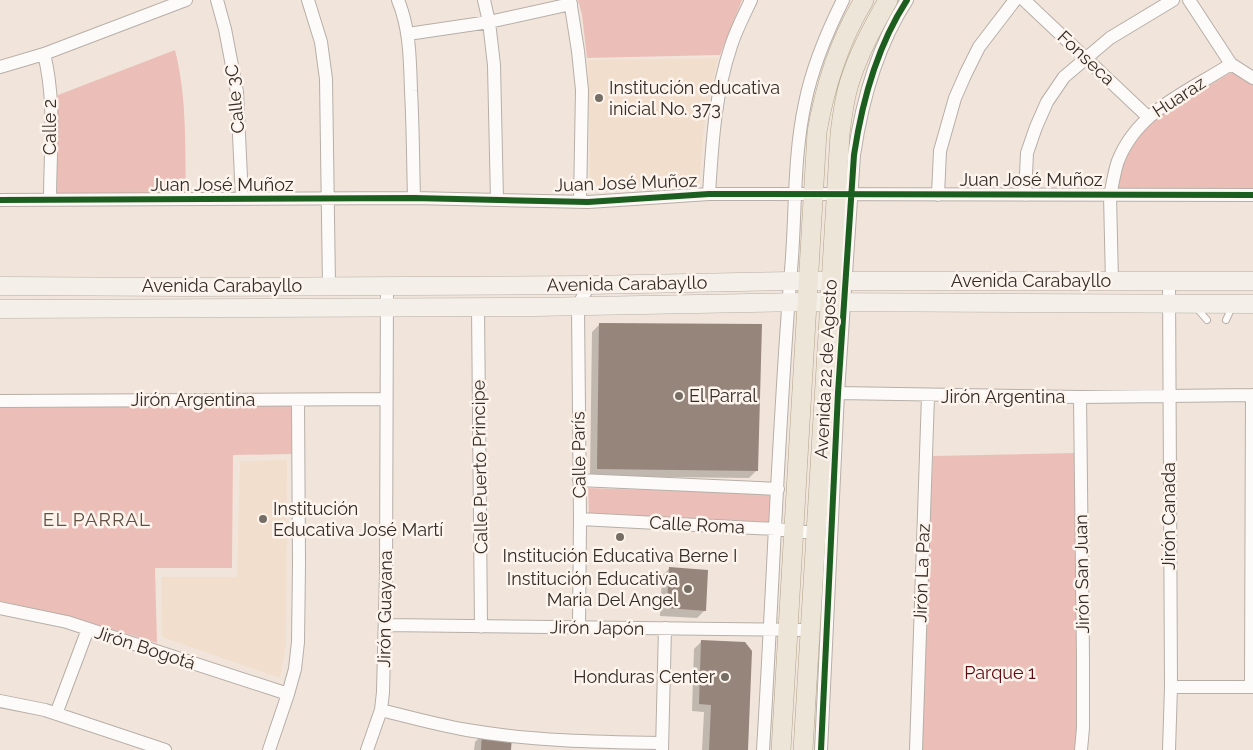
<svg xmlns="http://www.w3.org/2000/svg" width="1253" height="750" font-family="Raleway,sans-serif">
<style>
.built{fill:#f2decd}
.green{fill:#ebbfb8}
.shadow{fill:#0003}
.building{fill:#95857b}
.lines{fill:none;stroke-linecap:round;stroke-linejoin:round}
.service-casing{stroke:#b7aea7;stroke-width:8}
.minor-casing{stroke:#b7aea7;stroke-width:14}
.secondary-casing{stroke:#b7aea7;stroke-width:19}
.primary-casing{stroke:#b2a48b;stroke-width:20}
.service{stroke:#fdfbfa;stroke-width:6}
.minor{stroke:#fdfbfa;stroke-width:12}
.secondary{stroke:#f4f0e9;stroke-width:18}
.primary{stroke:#ece5d8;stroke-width:19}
.cycleway-casing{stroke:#fcf4ed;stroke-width:9}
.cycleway{stroke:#1b5e20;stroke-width:6}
.poi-dot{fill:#766d65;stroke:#fcf4ed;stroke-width:2}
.labels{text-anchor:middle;stroke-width:5;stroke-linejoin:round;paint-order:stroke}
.street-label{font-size:18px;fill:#342c26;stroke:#fcf4ed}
.poi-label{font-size:18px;fill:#342c26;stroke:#fcf4ed;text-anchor:start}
.park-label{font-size:18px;fill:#5d0a10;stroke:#fcf4ed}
.neighbourhood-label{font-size:19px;letter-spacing:1px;fill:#635243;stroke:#fcf4ed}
</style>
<rect width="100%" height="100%" fill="#f1e5db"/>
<path class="built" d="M718 58 705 118 699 185 590 186 588 60Z
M287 460 286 645 280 678 162 637 161 577H237L240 461Z"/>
<path class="green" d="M578 0H742L720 55 587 58 582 15Z
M175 50C187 97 185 146 186 194L55 195 58 95Z
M1232 72 1253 84V188H1118L1123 166 1135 140 1156 117Z
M291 405 292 454 233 455 232 568H155L157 643 69 616 0 601V408Z
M1075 453 1077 727 1075 750H919L933 456Z
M588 488 770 494 769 522 589 515Z"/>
<path class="shadow" d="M600 324 756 471 749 478 590 476 592 332Z
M670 568 705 610 697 618 660 616 662 576Z
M701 642 747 750H702L704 712 692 711 694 649Z
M483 734 510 750H474L475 742Z"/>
<path class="building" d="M599 323 762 324 758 471 597 469Z
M669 567 708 570 706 611 667 608Z
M701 640 745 642 752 651 748 750H709L711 705 699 704Z
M482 733 512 736 511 750H481Z"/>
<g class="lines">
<g class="service-casing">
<path id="service" d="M1195 306 1207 320
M1226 320 1233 305"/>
</g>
<g class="minor-casing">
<path id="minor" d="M217 0 225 29 237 92 242 199
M308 0 321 42 326 79 329 286
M398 0C410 29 410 60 411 91 413 126 413 162 414 198
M484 0 489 22 494 65 497 200
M570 0 578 51 582 90 580 202
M1024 0 1148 117
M1189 0 1231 64 1253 78
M408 34 489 22 571 4
M44 54C56 101 50 152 50 200
M0 67 44 54 186 0
M709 194C712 145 715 93 731 46 736 30 744 15 751 0
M938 195 940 151 955 98 966 73 979 47 1015 0
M1025 195 1027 153 1036 127 1047 102 1064 77 1110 38 1173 0
M0 200 414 198 588 202 709 194 1253 195
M1169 281 1171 687 1169 750
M1112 282 1110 195C1113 184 1114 172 1118 161 1138 110 1188 92 1231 64
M478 307 481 627
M838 393 1080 397 1253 395
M1080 397 1083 658V728L1081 750
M0 401 386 399
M579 480 778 489
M580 519 776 529 815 533
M0 608 67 622 288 694
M385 625 810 630
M579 627 580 519 578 306 589 285
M1171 687H1253
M1251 687 1252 395
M0 701 45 710 165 750
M381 710C409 717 438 725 467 730 531 741 597 742 662 743
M56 714 88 629
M269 750 288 694 295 669 298 642 299 565 298 400
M367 750 381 710 383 692 386 574 387 286
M662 750 665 628
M763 750C773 590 778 430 791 270 796 215 793 158 805 103 812 68 827 32 843 0
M821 750 838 393 854 155C862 101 877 46 907 0
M916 750 928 396"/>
</g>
<g class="secondary-casing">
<path id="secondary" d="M0 286 186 287 589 285 790 281H1253
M0 309 535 307 807 302 1253 304"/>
</g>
<g class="primary-casing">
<path id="primary" d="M781 750 817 132C825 86 840 40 864 0
M803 750 840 134C842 117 844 100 849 84 858 54 873 27 888 0"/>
</g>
<use href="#service" class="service"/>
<use href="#minor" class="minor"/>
<use href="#secondary" class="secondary"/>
<use href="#primary" class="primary"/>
<g class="cycleway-casing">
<path id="cycleway" d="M0 200 414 198 588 202 709 194 1253 195
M821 750 838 393 854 155C862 101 877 46 907 0"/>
</g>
<use href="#cycleway" class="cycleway"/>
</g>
<g class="poi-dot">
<circle cx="599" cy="98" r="5"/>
<circle cx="679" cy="396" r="5"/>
<circle cx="263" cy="519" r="5"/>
<circle cx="620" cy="537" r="5"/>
<circle cx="688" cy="589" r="5"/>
<circle cx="725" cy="677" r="5"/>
</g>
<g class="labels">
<g class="street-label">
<text transform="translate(1086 58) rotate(43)" y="6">Fonseca</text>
<text transform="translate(1179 97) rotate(-33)" y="6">Huaraz</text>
<text transform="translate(235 99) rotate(-96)" y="6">Calle 3C</text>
<text transform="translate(50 127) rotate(-90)" y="6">Calle 2</text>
<text x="1031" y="186">Juan José Muñoz</text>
<text transform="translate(626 183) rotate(-2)" y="6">Juan José Muñoz</text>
<text x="222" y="191">Juan José Muñoz</text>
<text x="1031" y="287">Avenida Carabayllo</text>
<text transform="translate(627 284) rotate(-1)" y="6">Avenida Carabayllo</text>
<text x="222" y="292">Avenida Carabayllo</text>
<text transform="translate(826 369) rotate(-87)" y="6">Avenida 22 de Agosto</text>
<text x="1003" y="403">Jirón Argentina</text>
<text x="193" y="406">Jirón Argentina</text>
<text transform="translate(579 455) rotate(-91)" y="6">Calle París</text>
<text transform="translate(480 467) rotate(-91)" y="6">Calle Puerto Principe</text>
<text transform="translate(1169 516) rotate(-90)" y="6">Jirón Canada</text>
<text transform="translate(697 525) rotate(3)" y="6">Calle Roma</text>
<text transform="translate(922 573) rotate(-88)" y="6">Jirón La Paz</text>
<text transform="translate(1082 574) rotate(-91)" y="6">Jirón San Juan</text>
<text transform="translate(385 609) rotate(-89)" y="6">Jirón Guayana</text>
<text transform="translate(597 628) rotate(1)" y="6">Jirón Japón</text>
<text transform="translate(145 648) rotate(18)" y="6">Jirón Bogotá</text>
</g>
<g class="poi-label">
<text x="609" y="94">Institución educativa<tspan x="609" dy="21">inicial No. 373</tspan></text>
<text x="689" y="402">El Parral</text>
<text x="273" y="515">Institución<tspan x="273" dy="21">Educativa José Martí</tspan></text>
<text x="620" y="562" text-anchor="middle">Institución Educativa Berne I</text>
<text x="678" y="585" text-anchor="end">Institución Educativa<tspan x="678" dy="21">Maria Del Angel</tspan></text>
<text x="715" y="683" text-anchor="end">Honduras Center</text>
</g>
<g class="park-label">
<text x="1000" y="679">Parque 1</text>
</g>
<g class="neighbourhood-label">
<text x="97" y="526">EL PARRAL</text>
</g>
</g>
</svg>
